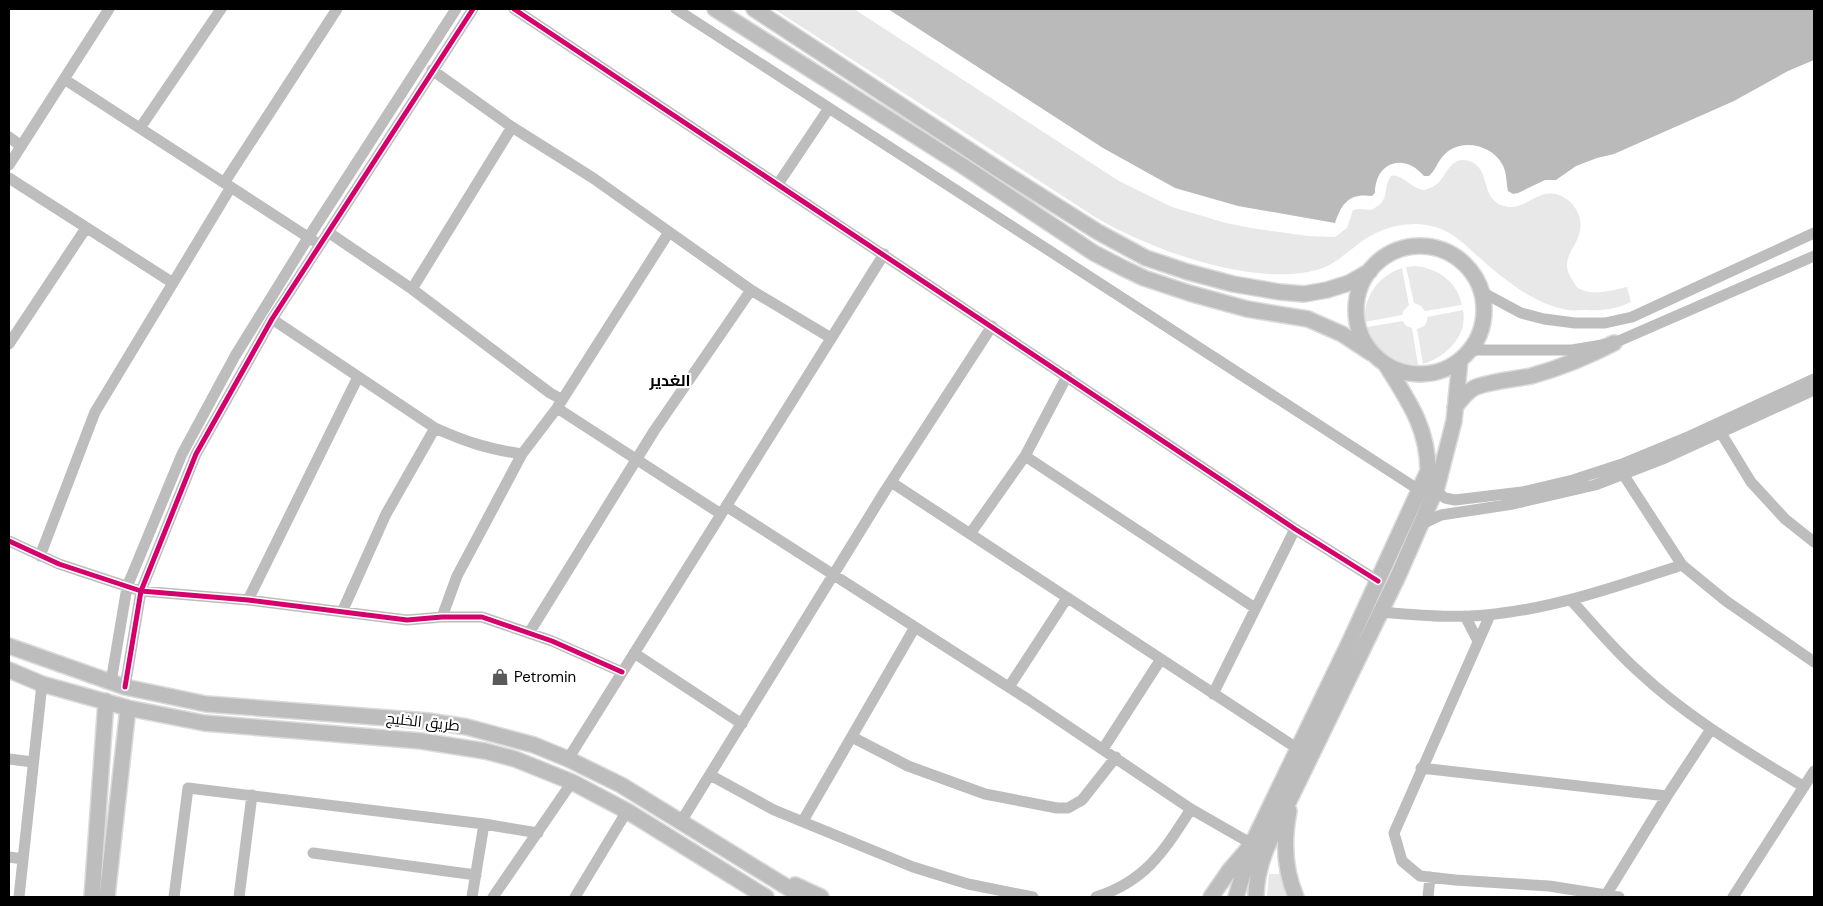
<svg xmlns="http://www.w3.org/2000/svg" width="1823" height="906" font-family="'DM Sans',Cairo,sans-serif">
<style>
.green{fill:#e8e8e8}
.water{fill:#bababa}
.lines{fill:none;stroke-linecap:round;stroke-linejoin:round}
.major-casing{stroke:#dbdbdb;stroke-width:18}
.minor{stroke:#bdbdbd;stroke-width:11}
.major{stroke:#bdbdbd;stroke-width:15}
.cycleway-casing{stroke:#fff;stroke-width:8}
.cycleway{stroke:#d6006c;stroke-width:5}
.labels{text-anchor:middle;stroke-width:4.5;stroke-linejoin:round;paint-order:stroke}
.poi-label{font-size:15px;fill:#000;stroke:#fff;text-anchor:start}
.street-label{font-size:15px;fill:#000;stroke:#fff}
.neighbourhood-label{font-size:16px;font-weight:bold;fill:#000;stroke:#fff}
</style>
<rect width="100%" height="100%" fill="#fff"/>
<path class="green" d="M774 9H854L1119 181 1172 207 1226 223 1251 228 1308 236 1335 237 1347 228 1353 210 1359 209 1371 210C1392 200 1381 191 1391 176 1401 173 1410 188 1424 190 1430 188 1436 186 1440 181 1448 171 1453 156 1469 161 1492 168 1479 199 1504 206 1528 213 1540 180 1568 200 1579 209 1584 224 1578 237 1575 247 1567 254 1567 265 1567 270 1569 275 1572 279 1574 282 1576 287 1578 288 1592 297 1613 290 1627 287L1631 302C1617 309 1602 311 1587 310 1581 310 1574 311 1568 310 1535 305 1505 280 1481 259 1466 246 1454 232 1435 227 1408 219 1378 228 1357 245 1346 253 1336 263 1323 268 1260 290 1150 250 1095 217Z
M1416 266C1438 269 1457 281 1462 305L1425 311 1421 306 1414 303 1406 267Z
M1402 268 1409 305 1404 310 1402 315 1365 322C1363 297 1378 276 1402 268Z
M1463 310C1468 337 1445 357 1423 364L1417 329C1424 327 1428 324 1427 317Z
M1403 321 1406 326 1412 328 1418 365C1393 364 1374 350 1367 327Z
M1269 874H1281L1287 897H1267Z"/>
<path class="water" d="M888 9H1814V60L1788 71 1734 101 1614 154 1597 158 1576 166 1556 180H1545L1518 193 1513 194 1508 191C1506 182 1507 172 1502 164 1492 145 1461 138 1445 154 1438 160 1436 170 1429 176H1424C1404 152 1375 162 1375 193L1372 196C1349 193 1342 203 1335 223L1238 206 1175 188 1103 148Z"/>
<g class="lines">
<g class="major-casing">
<path id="major" d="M715 9 963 166 1094 253 1123 268 1144 278 1189 293 1247 309 1308 319 1342 334 1371 353
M754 9 998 169 1098 232 1146 258 1188 272 1233 284 1280 292 1304 294 1327 290 1349 283 1370 271
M1356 310a64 64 0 1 1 128 0a64 64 0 1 1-128 0Z
M1455 407C1461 400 1466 392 1474 388 1486 382 1516 379 1531 376 1560 368 1587 357 1614 343
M9 646 125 687 206 704 428 721 467 727 534 745 568 759 621 785 803 897
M9 670 42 684 128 708 204 723 421 741 485 751 515 759 572 782 627 811 766 897
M1289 811C1283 841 1284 869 1296 897
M795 885 821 897
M92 897 106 701
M107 897 128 708
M1211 897 1229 871 1248 849
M1236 897 1252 844 1350 641 1428 471C1428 428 1408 400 1386 365
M1256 897C1256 876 1262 857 1271 838L1358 659 1399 574 1437 487 1454 421 1460 360"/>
</g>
<path class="minor" d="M514 9 1295 529 1378 581
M676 9 1419 490
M432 70 512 127 593 178 751 290 831 338
M64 79 314 241
M140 128 221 9
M9 137 21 146
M9 165 109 9
M9 178 173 283
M224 183 337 9
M778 184 829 108
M328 232 412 289 550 393 561 399
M412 289 512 127
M1482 292 1521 313 1544 319 1575 323H1605L1632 317 1814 233
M272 319 435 428C466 442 488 449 522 454
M9 344 86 228
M1470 350H1572L1614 343 1814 256
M557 408 721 514
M1721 433 1751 482 1785 519 1814 542
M1025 456 1067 376
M1623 474 1682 565 1726 601 1814 662
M891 482 1298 749
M1436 491 1445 498 1455 500 1522 492 1573 480 1622 464 1690 436 1814 379
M726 506 1029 700 1191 809 1252 844
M1420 525 1441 515 1513 504 1595 485 1665 458 1814 390
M970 534 1025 456 1255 608
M9 541 59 564 141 591 248 600 407 620 442 617H482L552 641 622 672
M40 556 95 412 231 187
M248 600 358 377
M1571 600C1593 624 1614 650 1639 672 1688 718 1747 752 1804 787
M342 612 386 514 435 428
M1381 612C1419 615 1457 619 1495 614 1559 607 1621 585 1682 565
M1490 615 1394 833 1402 861 1420 876 1455 880 1549 886 1619 897
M1465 616 1478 641
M442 617 457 576 522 454 557 408 669 232
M529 633 654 431 751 290
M634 653 742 724
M111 682 127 587 182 454 235 356 308 238 456 9
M125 687 141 591 196 454 272 319 473 9
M1009 687 1067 598
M1213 694 1295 529
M852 737 908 766 985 794 1057 808H1068L1082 800 1116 757
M1103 749 1161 659
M9 759 33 762
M568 759 884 254
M1421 768 1667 796
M710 775 774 810 913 867 968 884 1033 897
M803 821 915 627
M680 823 885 491 992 326
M313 853 476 875
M9 857 23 859
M1606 895 1667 796 1711 729
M19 897 42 684
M174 897 188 788 484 824 538 833
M239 897 252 795
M472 897 484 824
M493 897 572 782
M575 897 627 811
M1096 897C1146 881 1164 851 1191 809
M1428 897 1430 877
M1733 897 1814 771"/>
<use href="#major" class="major"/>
<g class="cycleway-casing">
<path id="cycleway" d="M514 9 1295 529 1378 581
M9 541 59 564 141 591 248 600 407 620 442 617H482L552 641 622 672
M125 687 141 591 196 454 272 319 473 9"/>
</g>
<use href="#cycleway" class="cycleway"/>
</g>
<defs>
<g id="shop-bare" transform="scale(1.35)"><path d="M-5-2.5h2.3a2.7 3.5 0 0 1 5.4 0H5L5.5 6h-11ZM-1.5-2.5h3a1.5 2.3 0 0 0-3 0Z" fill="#595959" stroke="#fff" stroke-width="2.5" paint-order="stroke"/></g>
</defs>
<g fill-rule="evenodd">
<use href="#shop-bare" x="500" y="677"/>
</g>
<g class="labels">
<g class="poi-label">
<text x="514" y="682">Petromin</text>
</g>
<g class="street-label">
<text transform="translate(423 722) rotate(6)" y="5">طريق الخليج</text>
</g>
<g class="neighbourhood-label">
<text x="670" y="386">الغدير</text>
</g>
</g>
<rect width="1823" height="906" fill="none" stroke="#000000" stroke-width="20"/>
</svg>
